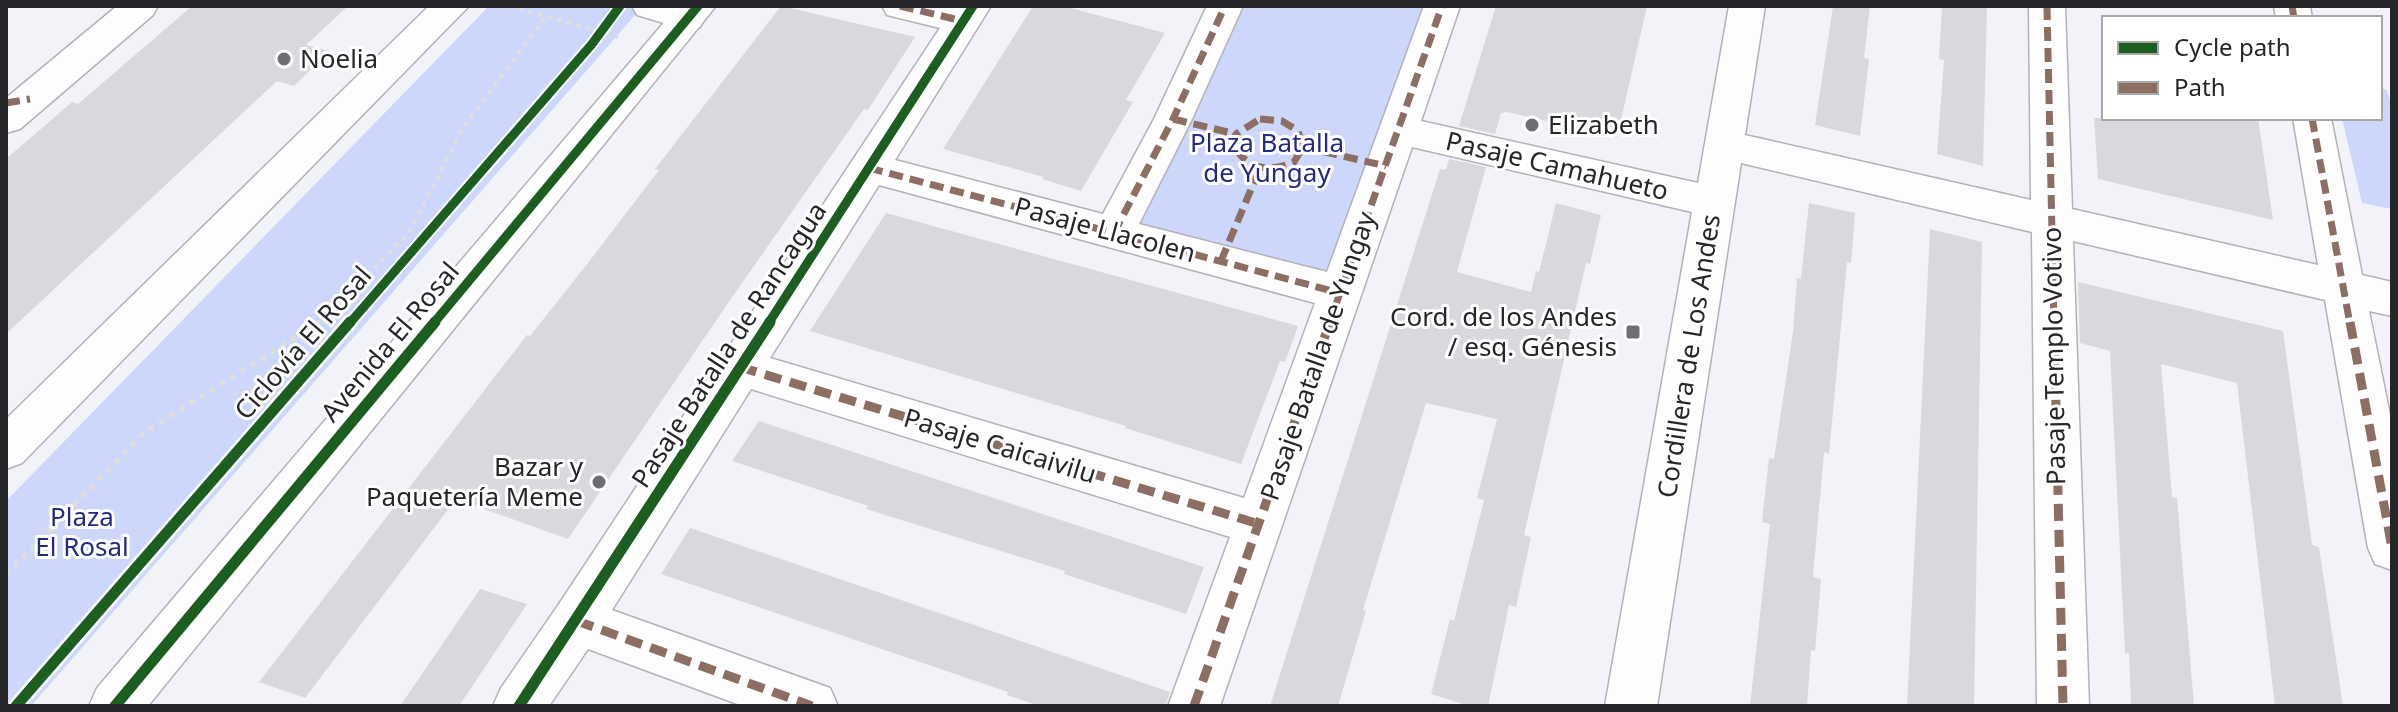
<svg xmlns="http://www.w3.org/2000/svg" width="2398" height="712" font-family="'Noto Sans',sans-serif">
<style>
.green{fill:#cdd6fb}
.building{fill:#d8d9dd}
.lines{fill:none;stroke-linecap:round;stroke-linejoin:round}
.street-casing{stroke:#b2b3b7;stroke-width:3}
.secondary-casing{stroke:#b2b3b7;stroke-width:3}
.path-far1{stroke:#dededf;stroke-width:4;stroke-dasharray:5 5;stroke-linecap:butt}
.path{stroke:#dededf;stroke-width:5;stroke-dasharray:6 6;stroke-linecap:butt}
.street{fill:#fdfdfe;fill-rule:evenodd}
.secondary{fill:#fdfdfe;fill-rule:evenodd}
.quiet-far1{stroke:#8d6e63;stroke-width:7;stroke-dasharray:14 7;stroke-linecap:butt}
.quiet{stroke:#8d6e63;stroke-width:9;stroke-dasharray:17 9;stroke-linecap:butt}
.cycleway-far1-casing{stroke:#fff;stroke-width:13}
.cycleway-casing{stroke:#fff;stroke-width:16}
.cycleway-far1{stroke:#1b5e20;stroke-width:9}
.cycleway{stroke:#1b5e20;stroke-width:11}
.poi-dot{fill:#6d6e71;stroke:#fff;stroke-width:3}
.labels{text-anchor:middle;stroke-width:6;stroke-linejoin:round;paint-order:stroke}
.poi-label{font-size:26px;fill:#252629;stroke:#fff;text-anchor:start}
.park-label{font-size:26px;fill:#232a84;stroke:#fff}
.street-label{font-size:26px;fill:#252629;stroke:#fff}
</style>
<rect width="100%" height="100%" fill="#f2f3f8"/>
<path class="green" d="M489 6H643L31 706H6V501Z
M1231 6H1425L1429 10 1324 275 1131 224Z
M2380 88 2387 90 2392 107V209L2362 203 2342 118H2380Z"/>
<path class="building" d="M192 6H348L306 45 330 51 294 86 277 81 6 334V159L72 102 78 104Z
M781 6 915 37 868 110 864 109 726 306 568 539 456 499 305 698 259 682 527 335 530 336 591 259 659 170 655 169Z
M1033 6H1063L1165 33 1126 100 1133 102 1081 191 1042 179 1044 177 943 149Z
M1496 6H1647L1617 137 1507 112 1501 113 1495 134 1459 126Z
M1833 6H1870L1864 58 1869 59 1860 136 1815 125Z
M1942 6H1987L1983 166 1937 154 1944 60 1939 59Z
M2094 118H2258L2273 220 2098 179Z
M1449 159 1486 167 1457 272 1531 292 1536 271 1539 272 1556 203 1601 215 1590 264 1586 263 1524 535 1531 537 1516 607 1509 605 1488 706H1469L1431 694 1450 619 1454 621 1484 500 1477 498 1497 419 1426 403 1363 610 1366 611 1338 706H1270L1440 169 1446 170Z
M1809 203 1855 213 1851 263 1847 262 1829 454 1824 452 1813 577 1821 579 1815 651 1811 650 1807 706H1750L1770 524 1762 522 1769 458 1774 459 1793 332 1797 278 1801 279Z
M886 213 1298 326 1285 362 1280 361 1241 464 1125 428 1126 426 810 331Z
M1930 229 1982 242 1974 706H1907Z
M2078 282 2283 331 2312 545 2319 547 2343 706H2275L2237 383 2161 364 2172 497 2177 498 2194 706H2131L2129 654 2125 653 2110 351 2080 343Z
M759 421 1204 567 1186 614 1064 574 1065 571 866 509 868 506 732 461Z
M690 528 1170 692 1165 706H1039L1007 695 1008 692 661 574Z
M480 589 527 604 459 706H400Z"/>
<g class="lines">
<g class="street-casing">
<path id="street" d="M117 6H158L153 15 20 129 6 133V98Z
M632 6H690L700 9 705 18 700 27 687 30 637 15Z
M882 6H991L895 160 1103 214 1154 119 1207 6H1243L1192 119 1139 224 1327 272 1424 6H1460L1421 121 1698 183 1729 6H1765L1745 135 2031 200 2029 6H2065L2072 209 2318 265 2293 118H2331L2362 275 2392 282V316L2369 311 2392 425V570L2375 564 2368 548 2325 300 2073 241 2089 706H2037L2032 232 1741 163 1657 706H1605L1692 212 1412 147 1220 706H1168L1230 537 751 389 612 610 830 688 838 706H743L588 649 549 706H493L501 688 559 604 940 28 887 15ZM879 185 1315 303 1244 498 770 358Z
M2274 6H2310L2312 18H2276Z"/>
</g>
<g class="secondary-casing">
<path id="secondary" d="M429 6H469L22 463 6 469V419Z
M678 6H716L148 706H89L97 688Z"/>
</g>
<path class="path-far1" d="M509 6 618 37
M317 324 331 315 410 231 463 128 545 17"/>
<path class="path" d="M6 575 146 431 320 322"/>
<use href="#street" class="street"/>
<use href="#secondary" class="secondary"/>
<path class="quiet-far1" d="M900 6 963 21
M2047 6 2054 324
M2292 6 2294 18
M6 103 30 99
M2312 118 2350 324
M1173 119 1236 134
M1260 119 1282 121 1298 131 1303 147 1294 162C1269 173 1244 170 1233 142L1236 134Z
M1303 147 1386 166
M869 168 1340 293
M1114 233 1173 119 1225 6
M1221 261 1260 168
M1329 324 1442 6"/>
<path class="quiet" d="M2054 322 2063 706
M2350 322 2392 548
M740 367 1259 524
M577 621 812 706
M1194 706 1330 322"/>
<g class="cycleway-far1-casing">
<path id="cycleway-far1" d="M349 324 592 44 620 6
M433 324 698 6
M768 324 973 6"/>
</g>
<g class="cycleway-casing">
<path id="cycleway" d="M16 706 350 322
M115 706 435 322
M519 706 770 322"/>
</g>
<use href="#cycleway-far1" class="cycleway-far1"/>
<use href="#cycleway" class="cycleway"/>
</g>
<g class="poi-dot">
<circle cx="284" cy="59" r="8"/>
<circle cx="1532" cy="125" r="8"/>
<rect x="1625" y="324" width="16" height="16" rx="4"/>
<circle cx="599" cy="482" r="8"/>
</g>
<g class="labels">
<g class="poi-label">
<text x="300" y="68">Noelia</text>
<text x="1548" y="134">Elizabeth</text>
<text x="1617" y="326" text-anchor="end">Cord. de los Andes<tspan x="1617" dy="30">/ esq. Génesis</tspan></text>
<text x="583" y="476" text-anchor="end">Bazar y<tspan x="583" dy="30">Paquetería Meme</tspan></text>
</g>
<g class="park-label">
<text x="1267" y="152">Plaza Batalla<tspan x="1267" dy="30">de Yungay</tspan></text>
<text x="82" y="526">Plaza<tspan x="82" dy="30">El Rosal</tspan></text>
</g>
<g class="street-label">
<text transform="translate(1557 166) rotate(13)" y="9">Pasaje Camahueto</text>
<text transform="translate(1105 230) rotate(15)" y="9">Pasaje Llacolen</text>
<text transform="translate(390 342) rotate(-50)" y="9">Avenida El Rosal</text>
<text transform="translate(303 343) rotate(-49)" y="9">Ciclovía El Rosal</text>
<text transform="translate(729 345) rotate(-57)" y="9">Pasaje Batalla de Rancagua</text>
<text transform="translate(1318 356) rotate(-71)" y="9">Pasaje Batalla de Yungay</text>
<text transform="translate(1689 356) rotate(-81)" y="9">Cordillera de Los Andes</text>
<text transform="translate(2054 356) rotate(-91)" y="9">Pasaje Templo Votivo</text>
<text transform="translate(1000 446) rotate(17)" y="9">Pasaje Caicaivilu</text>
</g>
</g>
<rect width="2398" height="712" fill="none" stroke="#252629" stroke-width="16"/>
<rect x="2102" y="16" width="280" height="104" fill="#ffffff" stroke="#a8a8a9" stroke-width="2"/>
<rect x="2118" y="42" width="40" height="12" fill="#1b5e20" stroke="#a8a8a9" stroke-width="2"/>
<text x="2174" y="56" font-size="24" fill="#252629">Cycle path</text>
<rect x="2118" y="82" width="40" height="12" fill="#8d6e63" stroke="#a8a8a9" stroke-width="2"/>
<text x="2174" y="96" font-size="24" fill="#252629">Path</text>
</svg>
